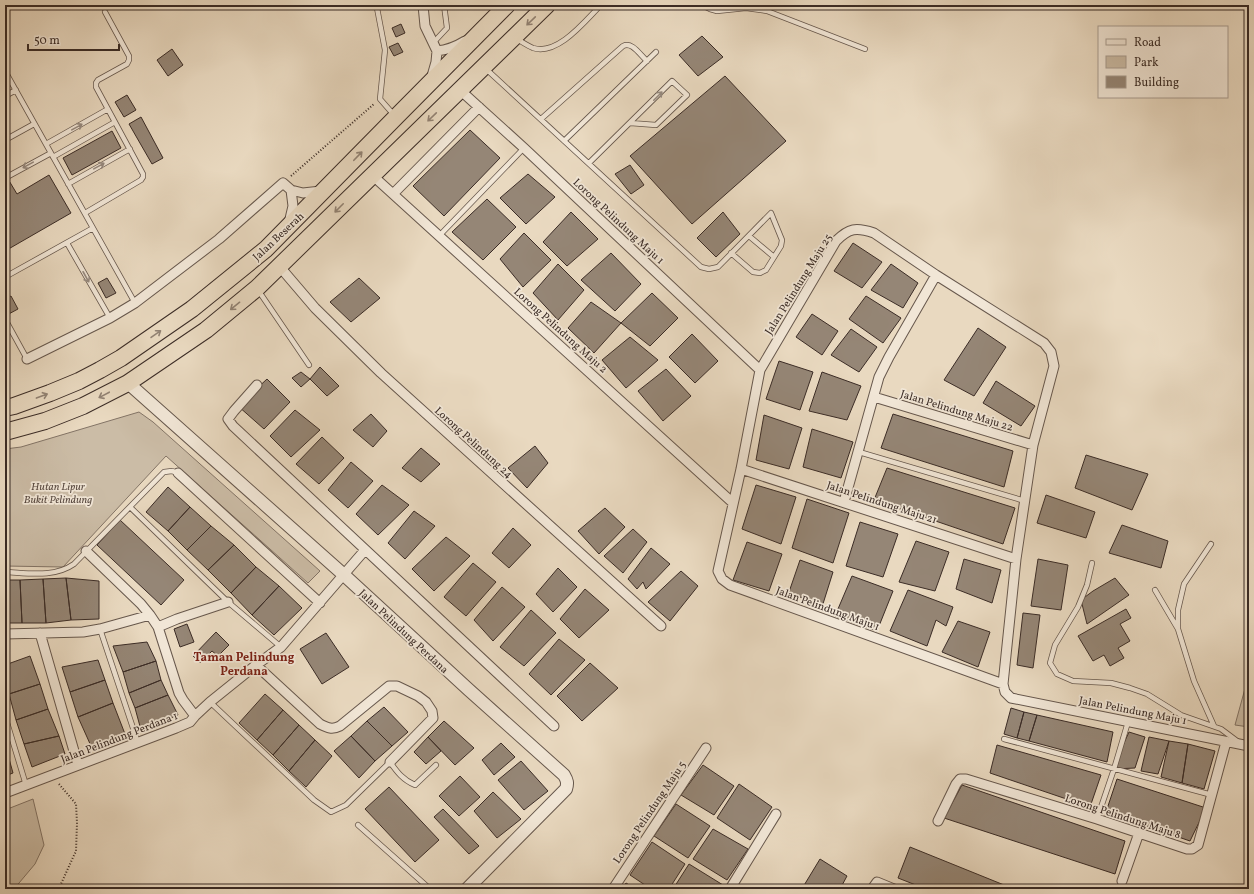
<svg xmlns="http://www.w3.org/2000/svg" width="1254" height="894" font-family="Vollkorn,serif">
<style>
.green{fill:#cbbca6;stroke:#837466}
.building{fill:#958676;stroke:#3b2c26}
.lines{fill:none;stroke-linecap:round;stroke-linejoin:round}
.service-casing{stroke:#66574c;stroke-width:6}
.minor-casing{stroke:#66574c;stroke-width:11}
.tertiary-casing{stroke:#66574c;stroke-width:14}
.trunk-casing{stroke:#3b2c26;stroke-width:18}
.path{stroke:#3b2c26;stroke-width:2;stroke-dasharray:1 2;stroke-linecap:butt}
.service{stroke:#f1e6d6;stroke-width:4.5}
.minor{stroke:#f1e6d6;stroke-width:9}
.tertiary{stroke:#f1e6d6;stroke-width:12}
.trunk{stroke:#e9d9c0;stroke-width:16}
.oneway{stroke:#928273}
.oneway2{stroke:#96897e}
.labels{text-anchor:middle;stroke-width:3.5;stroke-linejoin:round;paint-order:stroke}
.street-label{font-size:11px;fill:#3b2c26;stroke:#f1e6d6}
.park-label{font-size:11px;font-style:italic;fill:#584940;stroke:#f1e6d6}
.neighbourhood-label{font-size:12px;font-weight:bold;fill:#7a1f14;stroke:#f1e6d6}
</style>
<rect width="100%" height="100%" fill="#e9d9c0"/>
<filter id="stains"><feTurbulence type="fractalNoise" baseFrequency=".005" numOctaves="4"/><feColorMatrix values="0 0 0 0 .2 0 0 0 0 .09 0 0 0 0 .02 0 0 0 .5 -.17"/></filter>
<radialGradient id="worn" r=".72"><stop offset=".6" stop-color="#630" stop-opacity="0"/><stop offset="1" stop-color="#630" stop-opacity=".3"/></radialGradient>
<path class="green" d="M139 412 153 422 320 571 308 583 166 456 63 567 5 566V449L21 447Z
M1249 674V727L1235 725Z
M33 799 44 845 35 864 14 889H5V810Z"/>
<path class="building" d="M401 24 405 33 396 37 392 28Z
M702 36 723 57 698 76 679 55Z
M398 43 403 52 394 56 389 47Z
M172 49 183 65 168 76 157 60Z
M725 76 786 141 692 224 630 156Z
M127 95 136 110 124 117 115 102Z
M141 117 163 158 152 164 129 124Z
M470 130 500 158 444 216 413 186Z
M112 131 121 148 72 175 63 158Z
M630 165 644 185 631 194 615 174Z
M528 174 555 197 526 224 500 198Z
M49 175 71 213 5 251V181L8 179 17 194Z
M487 199 516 227 483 260 452 232Z
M571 212 598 239 567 266 543 242Z
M723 212 740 234 716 257 697 238Z
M524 233 551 260 523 287 500 259Z
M853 243 882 262 862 288 834 271Z
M611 253 641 284 615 311 581 280Z
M558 264 584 290 558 320 533 293Z
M891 264 918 283 903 308 871 290Z
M107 278 116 293 106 298 98 283Z
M359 278 380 298 351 322 330 302Z
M652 293 678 318 650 346 621 323Z
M11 296 18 309 5 316V299Z
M866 296 901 318 883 343 849 319Z
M591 302 621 323 594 353 568 328Z
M812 314 838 331 822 355 796 337Z
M978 328 1006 347 974 396 944 380Z
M851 329 877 347 859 372 831 355Z
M692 334 718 361 695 383 669 357Z
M630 337 658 360 626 388 602 360Z
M779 361 813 372 800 410 766 399Z
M320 367 339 386 327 396 310 379Z
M666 369 691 396 663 421 638 391Z
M301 372 310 379 301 387 292 378Z
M822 372 861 386 847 420 809 411Z
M267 379 290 402 264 429 238 406Z
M996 381 1035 406 1021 426 983 403Z
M295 410 320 430 291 457 270 436Z
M371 414 387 431 373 447 353 430Z
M893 414 1013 451 1004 487 881 448Z
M764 415 802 428 789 469 756 460Z
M812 429 853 442 841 478 803 467Z
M322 437 344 458 319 484 296 464Z
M535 446 548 463 527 488 508 468Z
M421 448 440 464 421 482 402 468Z
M1086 455 1148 474 1132 510 1075 488Z
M351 462 373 481 348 508 328 490Z
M887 468 1015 508 1003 544 874 500Z
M382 485 409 505 378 535 356 514Z
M756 485 796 497 781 544 742 529Z
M168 487 190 507 168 531 146 512Z
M1046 495 1095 512 1086 538 1037 523Z
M807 499 849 513 833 563 792 548Z
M190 507 211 526 187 550 168 531Z
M605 508 625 527 599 554 578 531Z
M414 511 435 526 405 559 388 543Z
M120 520 184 580 161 605 97 545Z
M860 522 898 534 883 577 846 566Z
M1122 525 1168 541 1161 568 1109 553Z
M211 526 234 545 208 570 187 550Z
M513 528 531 545 509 568 492 553Z
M633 529 647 542 623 573 604 556Z
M446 537 470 556 434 591 412 569Z
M916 541 949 552 935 591 899 582Z
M747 542 782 554 769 591 733 580Z
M234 545 256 567 231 593 208 570Z
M651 548 670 564 646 589 643 582 637 589 628 579Z
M964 559 1001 570 992 603 956 589Z
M1038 559 1068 565 1061 610 1031 606Z
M800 560 833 572 822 607 789 592Z
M473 563 496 582 466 616 444 597Z
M256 567 279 586 252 615 231 593Z
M558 568 577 587 553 612 536 594Z
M681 571 698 586 670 621 648 602Z
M852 576 893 591 877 631 835 616Z
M66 578 99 581V619L71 620Z
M66 578 71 620 46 623 43 579Z
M1115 578 1129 595 1087 624 1081 600 1093 591Z
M43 579 46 623H22L20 580Z
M5 580H20L22 623H5Z
M279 586 302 608 274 635 252 615Z
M502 587 525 607 493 641 474 620Z
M585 589 609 610 579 638 560 619Z
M908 590 953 607 946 626 936 620 927 646 890 631Z
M1126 609 1131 618 1120 624 1130 641 1118 648 1124 658 1110 666 1104 655 1093 661 1078 636Z
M531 610 556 633 524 666 500 647Z
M1023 613 1040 615 1033 668 1017 665Z
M958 621 990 632 978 667 942 652Z
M187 624 194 642 180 647 174 629Z
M216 632 229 645 218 656 212 651 200 663 193 656Z
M326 633 349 667 322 684 300 649Z
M559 639 585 660 551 695 529 674Z
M147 642 156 661 123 672 113 646Z
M30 656 40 684 9 694 5 683V665Z
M98 660 105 680 70 692 62 667Z
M156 661 161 680 129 693 123 672Z
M590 663 618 688 582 721 557 696Z
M105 680 113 703 78 717 70 692Z
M161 680 168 695 135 708 129 693Z
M40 684 48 709 16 720 9 694Z
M265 694 283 710 257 740 239 723Z
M168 695 178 715 141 730 135 708Z
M113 703 125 734 91 746 78 717Z
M384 707 408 732 392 746 367 721Z
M1011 708 1024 712 1017 738 1004 734Z
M48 709 59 736 24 744 16 720Z
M283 710 299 725 273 755 257 740Z
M1024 712 1037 715 1029 741 1017 738Z
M1037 715 1113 732 1107 762 1029 741Z
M367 721 392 746 375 761 351 736Z
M444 721 474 748 455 765 428 737Z
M299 725 315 740 289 771 273 755Z
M1129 732 1145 737 1135 768 1114 769 1119 754Z
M59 736 65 754 32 767 24 744Z
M351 736 375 761 359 778 334 751Z
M428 737 441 751 426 764 414 752Z
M1149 737 1169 741 1158 774 1141 771Z
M315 740 332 756 306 787 289 771Z
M1169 741 1188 744 1182 783 1161 777Z
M501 743 515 757 494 775 482 760Z
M1188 744 1215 751 1204 789 1182 783Z
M997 745 1101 775 1090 807 990 773Z
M8 755 13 773 5 776V756Z
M521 761 548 791 524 810 498 780Z
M703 765 734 786 714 815 681 795Z
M460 776 480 797 459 816 439 796Z
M1117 779 1206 808 1190 841 1106 812Z
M739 784 772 807 750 840 717 818Z
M962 785 1125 841 1115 874 944 818Z
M389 787 439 840 415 862 365 809Z
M493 792 521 819 497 838 474 811Z
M676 804 710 826 688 858 654 836Z
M443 809 479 846 469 854 434 817Z
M713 829 748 849 727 880 693 859Z
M652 842 685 864 669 889H651L630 875Z
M910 847 1014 889H926L898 878Z
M820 859 847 876 840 889H807L803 887Z
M689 864 723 885 720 889H673Z
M626 883 636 889H621Z"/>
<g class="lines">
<g class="service-casing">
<path id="service" d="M702 5 710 9 717 11 746 8 767 11 865 49
M377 8 385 50 380 99 394 115
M517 39C522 42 528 46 533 48 558 56 585 21 601 5
M433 43 447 28 444 5
M485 68 701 267 709 269 718 267 771 213 782 240 781 246 766 270 760 273 753 272 731 253
M5 71 135 303
M5 96 16 90
M541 119 623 46C632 41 640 55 647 61
M5 140 34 124
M564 141 656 52
M46 144 108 109
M53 157 115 122
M589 163 672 81 687 95 656 125 630 123
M5 178 51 153
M68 184 130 149
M85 213 141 180 143 177V174L96 87V83L98 80 127 64 129 60V56L105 12
M439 236 524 148
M749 236 774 257
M67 243 110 318
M5 277 93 228
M258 290 309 365
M5 319 27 359
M859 452 1025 501
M130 507 228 602 281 647
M1211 544 1184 584 1178 610V629L1194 681 1214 726
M1092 563 1087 585 1078 607 1055 645 1050 663 1057 674 1073 681 1111 683 1130 688 1147 694 1181 715 1221 729 1237 741
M5 572C28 573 54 578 74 564L164 472 172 471 178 473
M1155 590 1178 629
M100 629 138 743
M210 702 314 800 331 812 346 805 390 762C397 772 403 780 415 785L436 765
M5 716 26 785
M1004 739 1212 795
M1097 819 1114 769 1128 722
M358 825 430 889"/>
</g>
<g class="minor-casing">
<path id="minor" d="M423 5 425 26 437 51 436 62 432 76
M5 6 6 5
M437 51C447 50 457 46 465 41
M460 90 524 148 760 370
M372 175 733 503
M393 194 479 107
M289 223 293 206 291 190
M280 267 315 308 381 373 661 626
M27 359 110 318 135 303 219 239 283 183 291 190 303 193 321 191
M257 385 234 411 228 419 233 426 554 726
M874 397 1033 445
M741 469 1016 559
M178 473 320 603
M844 502 879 377 889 357 936 275
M86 551 141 604 150 615 158 627 179 693 183 700 195 716
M158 627 177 619 228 602
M40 633 78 765
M5 634 83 632 100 629 150 615
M256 665 320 724C328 728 332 730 340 726L389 686H397L418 696 426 702 432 711 433 718 390 762
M1003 684 730 585 722 579 718 571 741 469 760 370 836 241C849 228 856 227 874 233L936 275 1044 343 1051 352 1054 366 1033 445 1016 559 1003 684 1005 692 1011 698 1249 746
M5 793 176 728 190 722 195 716 210 702 256 665 281 647 365 550
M938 821 956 784 960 779H966L1097 819 1187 849H1192L1198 845 1226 742
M1122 881 1139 833
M613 889 706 748
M730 889 776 814
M872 889 877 882 894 889"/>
</g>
<g class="tertiary-casing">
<path id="tertiary" d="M128 383 344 575 469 690 564 775C567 780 568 783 566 789L467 889"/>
</g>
<g class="trunk-casing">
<path id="trunk" d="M5 408 14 406 50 393 79 381 100 370 121 358 192 309 266 249 396 117 507 5
M5 432 45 421 83 406 128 383 206 330 257 288 547 5"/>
</g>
<path class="path" d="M291 176 374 104
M59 784 76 804 77 823 76 851 60 886V889"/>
<use href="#service" class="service"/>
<use href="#minor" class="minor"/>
<use href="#tertiary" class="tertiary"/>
<use href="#trunk" class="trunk"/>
</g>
<defs><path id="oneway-shaft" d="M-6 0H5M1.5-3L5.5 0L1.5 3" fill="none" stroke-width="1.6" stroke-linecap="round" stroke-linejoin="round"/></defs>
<g class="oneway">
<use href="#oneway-shaft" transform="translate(531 21) rotate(136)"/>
<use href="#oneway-shaft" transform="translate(432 117) rotate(136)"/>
<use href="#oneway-shaft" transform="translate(358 156) rotate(-46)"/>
<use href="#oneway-shaft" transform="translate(339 208) rotate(135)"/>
<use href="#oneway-shaft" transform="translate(235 306) rotate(141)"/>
<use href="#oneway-shaft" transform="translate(156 334) rotate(-35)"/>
<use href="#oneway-shaft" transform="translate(104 395) rotate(152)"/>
<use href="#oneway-shaft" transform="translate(42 396) rotate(-20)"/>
</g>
<g class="oneway2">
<use href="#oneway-shaft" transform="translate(658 96) rotate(-45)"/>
<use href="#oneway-shaft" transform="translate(77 127) rotate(-29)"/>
<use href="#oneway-shaft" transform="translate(28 165) rotate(151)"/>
<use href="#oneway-shaft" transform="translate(99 166) rotate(-29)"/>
<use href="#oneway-shaft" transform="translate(86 277) rotate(61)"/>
</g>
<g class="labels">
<g class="street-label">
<text transform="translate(619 221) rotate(43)" y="4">Lorong Pelindung Maju 1</text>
<text transform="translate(278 236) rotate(-43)" y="4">Jalan Beserah</text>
<text transform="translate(798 284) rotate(-58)" y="4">Jalan Pelindung Maju 25</text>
<text transform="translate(561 330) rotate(42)" y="4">Lorong Pelindung Maju 2</text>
<text transform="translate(957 410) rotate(17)" y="4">Jalan Pelindung Maju 22</text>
<text transform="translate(474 442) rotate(42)" y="4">Lorong Pelindung 24</text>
<text transform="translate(882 502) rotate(18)" y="4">Jalan Pelindung Maju 21</text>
<text transform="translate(828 608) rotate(20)" y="4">Jalan Pelindung Maju 1</text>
<text transform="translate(404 631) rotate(43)" y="4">Jalan Pelindung Perdana</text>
<text transform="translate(1133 710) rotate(11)" y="4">Jalan Pelindung Maju 1</text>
<text transform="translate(119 737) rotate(-21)" y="4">Jalan Pelindung Perdana 1</text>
<text transform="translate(649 812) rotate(-56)" y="4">Lorong Pelindung Maju 5</text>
<text transform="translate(1123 816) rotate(18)" y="4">Lorong Pelindung Maju 8</text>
</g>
<g class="park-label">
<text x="58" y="490">Hutan Lipur<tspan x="58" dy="13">Bukit Pelindung</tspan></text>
</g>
<g class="neighbourhood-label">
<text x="244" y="661">Taman Pelindung<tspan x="244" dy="14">Perdana</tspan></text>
</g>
</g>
<rect width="1254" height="894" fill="none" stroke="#e9d9c0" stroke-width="20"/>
<rect x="6" y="6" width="1242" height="882" fill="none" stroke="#3b2c26" stroke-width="2"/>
<rect x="10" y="10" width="1234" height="874" fill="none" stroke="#3b2c26"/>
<rect x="1098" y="26" width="130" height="72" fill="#f1e6d6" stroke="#a89c90"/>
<rect x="1106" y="39" width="20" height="6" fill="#f1e6d6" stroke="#a89c90"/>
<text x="1134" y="46" font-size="12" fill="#3b2c26">Road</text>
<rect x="1106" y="56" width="20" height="12" fill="#cbbca6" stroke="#a89c90"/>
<text x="1134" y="66" font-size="12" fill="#3b2c26">Park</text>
<rect x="1106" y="76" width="20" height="12" fill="#958676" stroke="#a89c90"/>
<text x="1134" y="86" font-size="12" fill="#3b2c26">Building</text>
<path d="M28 44v6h91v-6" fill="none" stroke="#3b2c26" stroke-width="2"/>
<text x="34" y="44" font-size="12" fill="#3b2c26" stroke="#f1e6d6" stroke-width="3" paint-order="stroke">50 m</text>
<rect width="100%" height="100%" filter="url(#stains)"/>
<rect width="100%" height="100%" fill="url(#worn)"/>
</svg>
